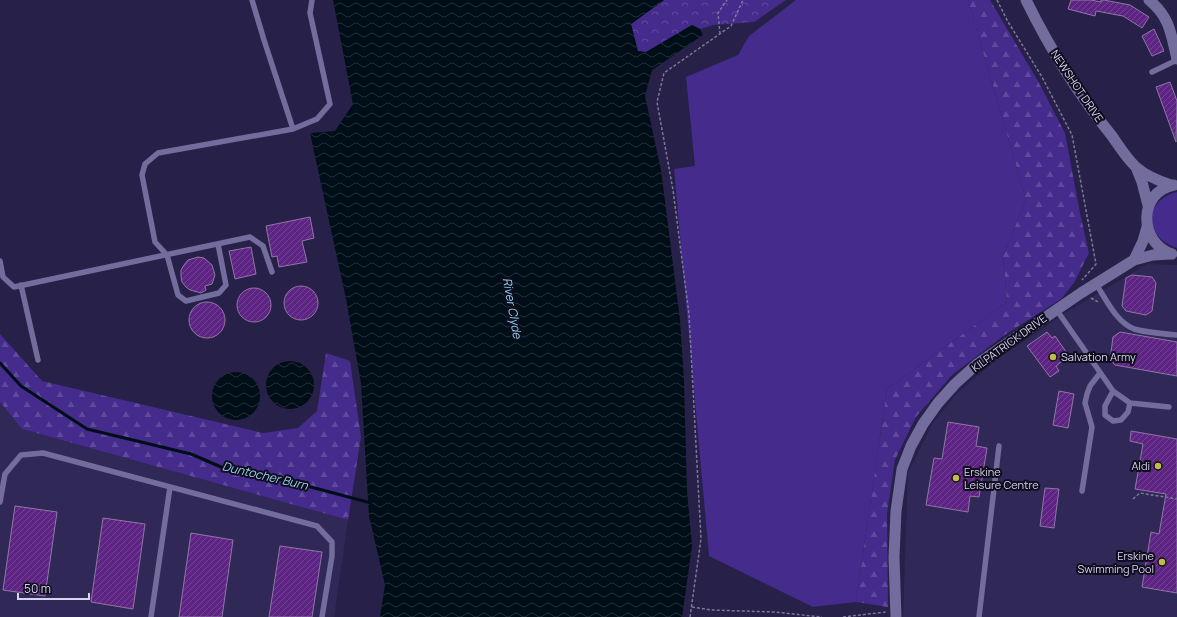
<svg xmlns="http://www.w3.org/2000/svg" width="1177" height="617" font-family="Manrope,sans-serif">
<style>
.built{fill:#302856}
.green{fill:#442b8c}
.forest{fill:url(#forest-firs)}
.park{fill:url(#park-crowns)}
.water{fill:url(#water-waves)}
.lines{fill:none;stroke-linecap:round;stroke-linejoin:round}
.stream{stroke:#000e17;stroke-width:3}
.building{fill:url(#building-hatch);stroke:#8f77a4}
.path{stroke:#7d7899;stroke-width:1.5;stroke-dasharray:3 2;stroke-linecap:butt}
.service{stroke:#726d9c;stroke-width:5.5}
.minor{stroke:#726d9c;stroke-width:11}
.tertiary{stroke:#726d9c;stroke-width:11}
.poi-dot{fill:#bfbe41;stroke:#100d1f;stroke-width:1.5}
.labels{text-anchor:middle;stroke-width:4;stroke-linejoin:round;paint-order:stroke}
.street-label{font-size:11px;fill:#d5d3ed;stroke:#100d1f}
.poi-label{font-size:11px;fill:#d5d3ed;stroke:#100d1f;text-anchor:start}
.water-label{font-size:12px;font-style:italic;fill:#94d1ed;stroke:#100d1f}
</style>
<defs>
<pattern id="forest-firs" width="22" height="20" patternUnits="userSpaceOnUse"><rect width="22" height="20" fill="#442b8c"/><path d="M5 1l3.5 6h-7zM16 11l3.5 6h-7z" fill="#5e499c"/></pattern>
<pattern id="park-crowns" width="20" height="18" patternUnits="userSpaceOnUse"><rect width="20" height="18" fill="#442b8c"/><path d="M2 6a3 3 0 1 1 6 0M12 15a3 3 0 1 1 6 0" fill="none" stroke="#5e499c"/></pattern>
<pattern id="water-waves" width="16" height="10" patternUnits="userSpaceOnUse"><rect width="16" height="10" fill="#000e17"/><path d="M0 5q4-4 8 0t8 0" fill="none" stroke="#243039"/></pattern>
<pattern id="building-hatch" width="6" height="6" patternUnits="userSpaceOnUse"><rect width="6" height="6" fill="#5e2484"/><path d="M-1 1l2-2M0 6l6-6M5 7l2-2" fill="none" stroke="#744396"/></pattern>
</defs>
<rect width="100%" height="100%" fill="#272048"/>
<path class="built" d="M1147 264 1177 265V617H903L908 473 933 423 958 392 999 358 1065 313Z
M0 402 22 429 348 520 334 617H0Z"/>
<path class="green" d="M796 0H968L1026 200 1003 256 1007 302 887 389 856 602 813 607 709 556 674 169 695 166 686 77 738 55 749 36Z
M1177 192V248C1144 238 1143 200 1177 192Z"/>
<path class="forest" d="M968 0H990L1038 81 1065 133 1080 213 1089 253 1074 283 1061 299 1003 336 952 375 916 417 895 460 887 514 888 607 856 602 887 389 1007 302 1003 256 1026 200Z
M0 334 42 381 263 433 298 428 317 411 326 353 350 361 361 437 348 520 22 429 0 402Z"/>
<path class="park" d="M664 0H786L754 22 714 25 700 29 692 25 646 52 637 51 631 24Z"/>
<path class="water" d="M333 0H664L631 24 638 51 646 52 692 25 700 29 703 35 652 70 645 96 661 170 680 320 684 381 687 491 692 546 682 617H380L385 585 369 516 361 383 346 299 310 133 335 131 353 104Z
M266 385a24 24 0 1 1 48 0a24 24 0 1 1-48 0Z
M212 396a24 24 0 1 1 48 0a24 24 0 1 1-48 0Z"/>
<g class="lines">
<path class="stream" d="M0 363 21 386 87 429 191 454 221 467 296 483 371 503"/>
</g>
<path class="building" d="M1071 0H1091L1101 2V0H1104L1130 5 1149 17 1142 28 1123 16 1096 11 1095 16 1068 9Z
M1154 29 1164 51 1152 56 1142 36Z
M1170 82 1177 101 1176 142 1156 87Z
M310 217 314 238 302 241 307 262 279 267 277 256 272 257 266 226Z
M251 247 256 274 235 279 229 251Z
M198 257 204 258 212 265 215 275 212 284 205 286 206 290 201 293 190 290 186 287 182 282 181 276V270L184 265 188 260Z
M1132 275 1152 277 1156 283 1152 311 1146 315 1126 311 1122 306 1126 278Z
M284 303a17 17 0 1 1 34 0a17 17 0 1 1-34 0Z
M237 305a17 17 0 1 1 34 0a17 17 0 1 1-34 0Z
M189 320a18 18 0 1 1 36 0a18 18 0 1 1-36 0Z
M1047 332 1052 338 1055 336 1069 356 1056 366 1059 371 1050 377 1027 346Z
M1120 332 1177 342V376L1115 365 1110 360 1113 337Z
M1059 391 1074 394 1068 428 1053 425Z
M948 422 979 427 976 446 987 448 979 497 970 496 968 512 926 505 934 458 942 459Z
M1131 431 1177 439V593L1142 587 1151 532 1159 534 1166 494 1135 489 1143 444 1130 441Z
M1045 488 1059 489 1054 528 1040 526Z
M15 506 57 512 45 596 3 590Z
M103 518 145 524 133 609 91 602Z
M191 533 233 540 222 617H179Z
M280 546 322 552 312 617H269Z"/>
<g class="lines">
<path class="path" d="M997 0 1007 20 1042 77 1072 135 1096 264 1082 280
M720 34 718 13 727 0
M1091 298 1098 302
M1133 499 1140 493 1177 499
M692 607 712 610 774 612 822 617
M690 617 701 539 689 314 673 190 657 102 664 73 731 26 743 0
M843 617 886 612"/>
<path class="service" d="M252 0 264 40 293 129
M1152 72 1177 60
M218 244 226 285 219 293 186 301 178 295 167 255 155 242 142 175 145 164 158 153 293 129 317 119 330 104 310 13 312 0
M0 261 3 277 14 287 250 237 263 246 272 272
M1096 284C1106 299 1116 322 1134 329 1144 332 1165 334 1177 335
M21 285 38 360
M1056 309 1113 391 1130 403 1169 407
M1113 391 1105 406V415L1113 421 1121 420 1128 412 1130 403
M1082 491 1092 427 1085 403 1087 394 1090 386 1100 373
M0 502 5 474 21 455 43 453 317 526 332 542V556L322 617
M151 617 170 487
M979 617 999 446"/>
<path class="minor" d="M1149 0C1170 17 1171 34 1177 59"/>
<path class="tertiary" d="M1026 0C1050 49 1078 94 1112 136 1119 146 1127 159 1136 167 1146 176 1159 181 1171 185
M1136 167 1142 182 1148 205
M1172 254C1138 242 1138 192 1174 185
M1134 260 1143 241 1147 227
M896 617 894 557 896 511 902 469 911 446 923 424 938 403 955 384 977 364 1081 293 1134 260 1153 255 1170 254"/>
</g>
<g class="poi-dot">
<circle cx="1053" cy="357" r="4"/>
<circle cx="1158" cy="466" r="4"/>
<circle cx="956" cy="478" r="4"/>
<circle cx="1162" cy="562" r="4"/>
</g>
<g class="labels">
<g class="street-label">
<text transform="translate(1077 86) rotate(56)" y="4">NEWSHOT DRIVE</text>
<text transform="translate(1009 343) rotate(-36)" y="4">KILPATRICK DRIVE</text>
</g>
<g class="poi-label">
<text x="1061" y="361">Salvation Army</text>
<text x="1150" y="470" text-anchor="end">Aldi</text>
<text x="964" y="476">Erskine<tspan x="964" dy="13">Leisure Centre</tspan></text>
<text x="1154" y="560" text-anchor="end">Erskine<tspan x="1154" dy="13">Swimming Pool</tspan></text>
</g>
<g class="water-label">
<text transform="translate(512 308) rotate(80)" y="4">River Clyde</text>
<text transform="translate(265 476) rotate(13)" y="4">Duntocher Burn</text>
</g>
</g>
<path d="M18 593v6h71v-6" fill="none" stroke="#d5d3ed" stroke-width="2"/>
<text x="24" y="593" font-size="12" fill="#d5d3ed" stroke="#100d1f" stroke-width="3" paint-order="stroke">50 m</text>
</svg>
